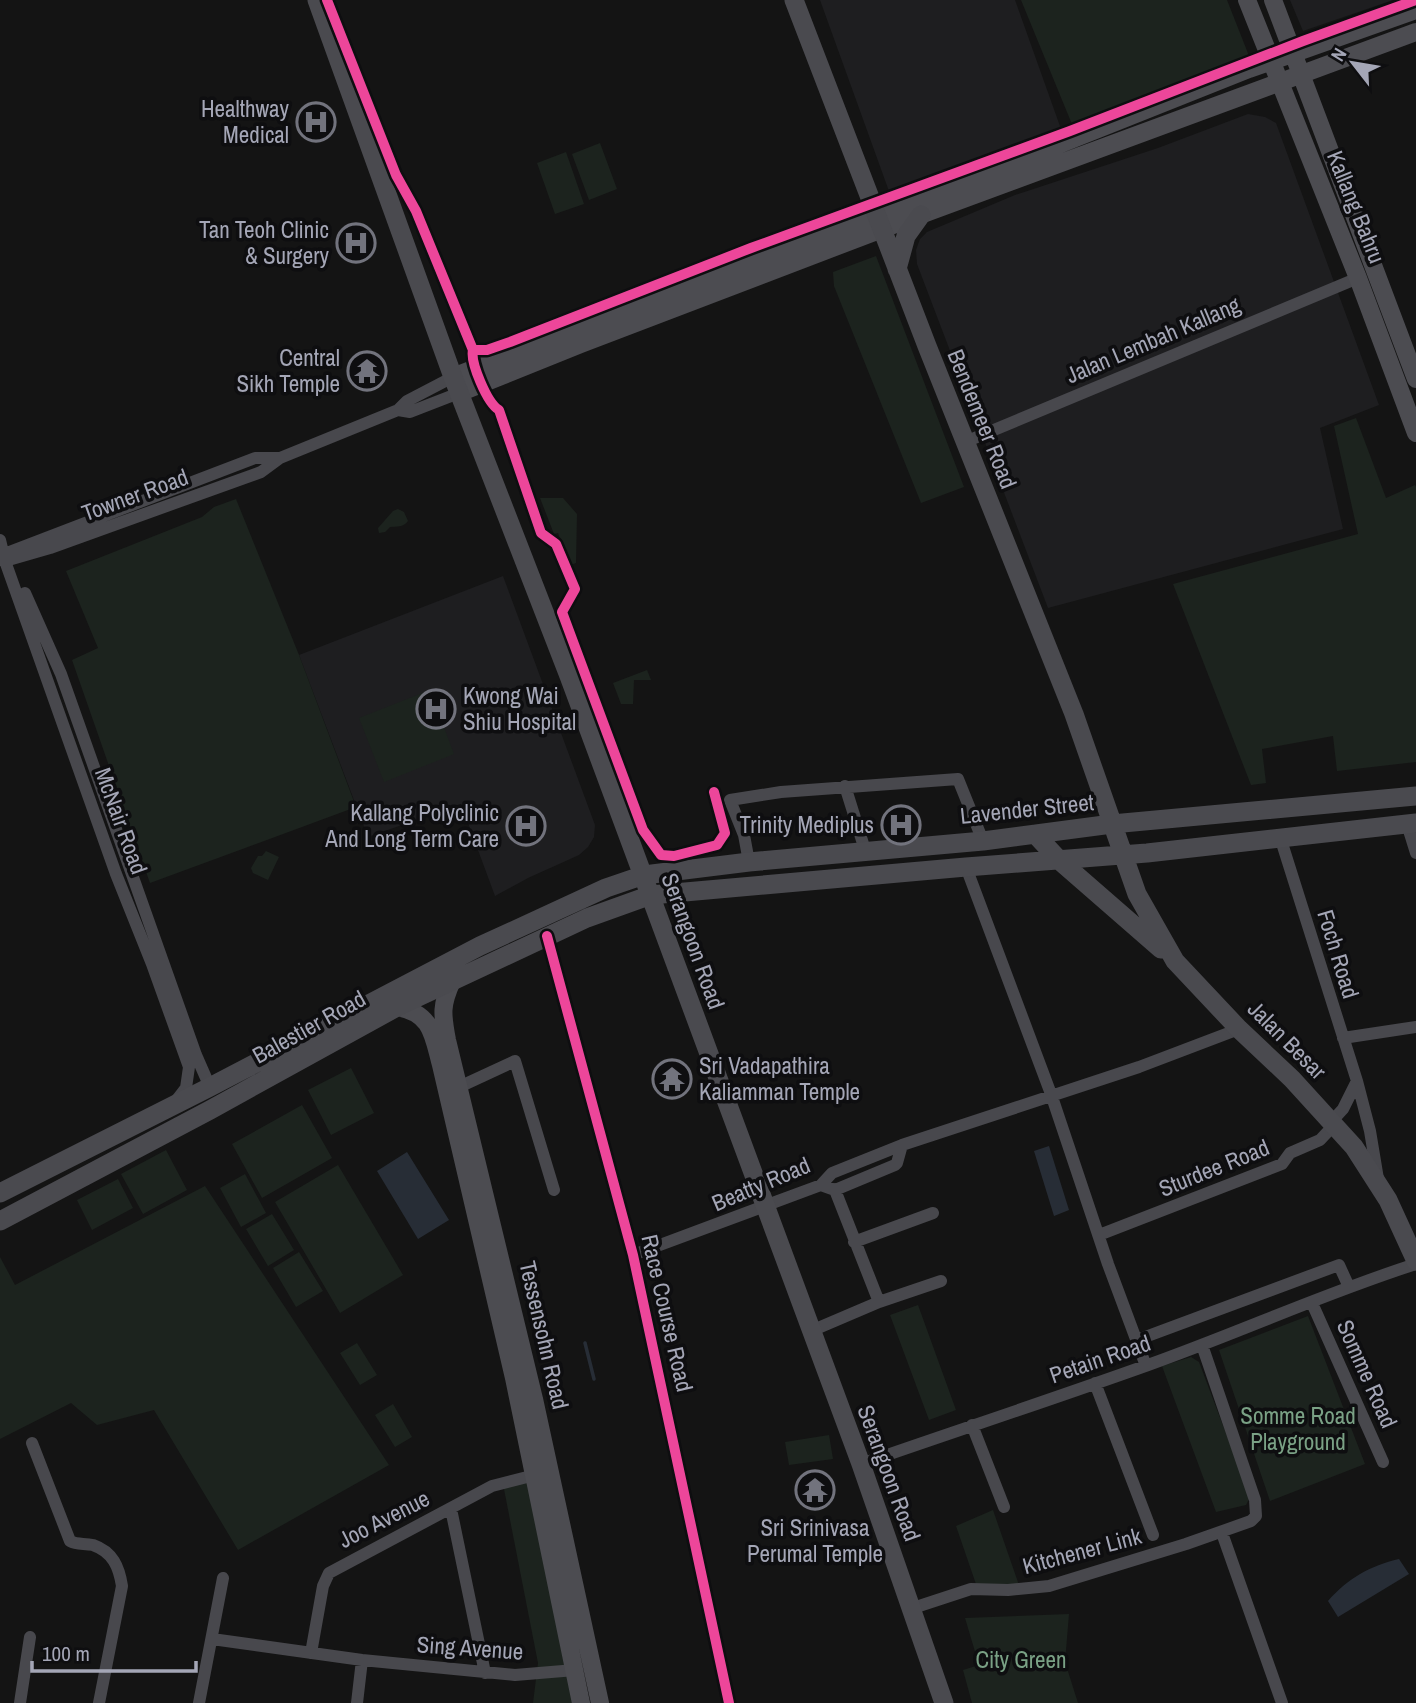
<svg xmlns="http://www.w3.org/2000/svg" width="1416" height="1703" font-family="'Archivo Narrow',sans-serif">
<style>
.built{fill:#1e1e20}
.green{fill:#1c231e}
.water{fill:#272d36}
.lines{fill:none;stroke-linecap:round;stroke-linejoin:round}
.stream{stroke:#272d36;stroke-width:3.5}
.street{stroke:#48484d;stroke-width:12}
.secondary{stroke:#4c4c51;stroke-width:18}
.primary{stroke:#4a4a4f;stroke-width:19}
.cycleway-casing{stroke:#0e0e10;stroke-width:15}
.cycleway{stroke:#ed469a;stroke-width:10}
.labels{text-anchor:middle;stroke-width:7;stroke-linejoin:round;paint-order:stroke}
.poi-label{font-size:23px;fill:#a4a6b6;stroke:#0e0e10;text-anchor:end}
.street-label{font-size:23px;fill:#a4a6b6;stroke:#0e0e10}
.park-label{font-size:23px;fill:#7aa185;stroke:#0e0e10}
</style>
<rect width="100%" height="100%" fill="#141414"/>
<path class="built" d="M820 0H1015L1061 129 890 194Z
M1290 0H1393L1303 31Z
M1248 114 1265 117 1276 123 1379 405 1320 428 1343 529 1048 608 917 264 916 250 920 239 927 232 1015 195 1158 148Z
M503 576 595 825 594 837 588 847 579 855 528 878 495 896 461 804 368 837 299 655Z"/>
<path class="green" d="M1021 0H1227L1251 61 1076 134Z
M600 143 617 189 589 200 572 154Z
M566 152 584 204 555 214 537 163Z
M876 256 964 487 921 503 834 286 833 272Z
M1356 418 1386 498 1415 485 1416 487V762L1337 771 1333 736 1262 749 1266 783 1251 785 1173 584 1358 534 1334 426Z
M540 498H563L577 514 576 563 570 565 558 533 554 534Z
M236 499 299 655 356 807 150 883 72 660 98 648 66 571 202 517 214 507Z
M398 509 404 512 408 521C403 528 396 526 390 527L385 532 379 533 378 528 393 511Z
M647 670 651 680H634L633 704H621L613 683Z
M430 690 454 754 384 782 359 718Z
M266 851 279 857 268 880 253 873 251 868 258 856H262Z
M351 1068 374 1113 331 1135 308 1090Z
M302 1105 332 1158 262 1198 232 1144Z
M166 1150 187 1190 143 1214 121 1174Z
M338 1165 403 1275 340 1313 275 1202Z
M245 1174 266 1213 241 1227 220 1188Z
M118 1179 133 1208 92 1230 77 1200Z
M205 1186 389 1465 238 1550 154 1410 97 1425 71 1403 0 1439V1257L15 1285Z
M272 1214 294 1250 268 1266 246 1229Z
M299 1252 323 1291 296 1307 273 1268Z
M918 1305 956 1410 929 1420 890 1315Z
M1308 1316 1365 1464 1270 1501 1219 1350Z
M357 1343 377 1375 360 1385 340 1353Z
M1191 1357 1199 1362 1250 1497 1246 1505 1216 1512 1162 1366Z
M393 1404 412 1437 395 1447 375 1415Z
M829 1435 833 1459 789 1465 785 1442Z
M535 1475 581 1703H533L538 1663 503 1484Z
M993 1510 1020 1588 977 1587 956 1526Z
M1069 1614 1065 1662 1078 1703H972L963 1670 979 1665 965 1618Z"/>
<path class="water" d="M1049 1146 1069 1210 1054 1216 1034 1151Z
M407 1152 449 1220 418 1239 377 1171Z
M1399 1559 1409 1574 1338 1617 1328 1601C1348 1578 1370 1566 1399 1559Z"/>
<g class="lines">
<path class="stream" d="M585 1343 594 1379"/>
<path class="street" d="M398 410 410 412 459 393
M965 442 1358 278
M0 540 5 561 116 874 152 964 189 1067 186 1088 176 1101
M4 554 255 458H279
M0 560 5 561 50 548 261 472 280 458 398 410 407 401 453 377
M25 593 61 674 196 1055 210 1087
M845 786 865 850
M1407 824 1416 853
M1281 840 1357 1081 1370 1131 1378 1179
M749 862 744 835 730 800 781 792 958 779 983 841
M966 867 1051 1094 1108 1264 1146 1366
M547 936 633 1255 729 1703
M1343 1038 1416 1027
M459 1087 515 1061 554 1190
M1332 1121 1343 1109 1357 1081
M821 1185 835 1190 879 1302
M835 1190 895 1165 897 1163 902 1145
M1099 1235 1282 1164 1290 1153 1320 1140 1335 1124
M854 1242 933 1213
M633 1255 821 1185 832 1173 902 1145 1139 1067 1239 1029
M1312 1303 1383 1462
M811 1331 879 1302 941 1281
M1137 1340 1339 1265 1349 1287
M1095 1383 1153 1535
M972 1425 1004 1507
M32 1443 70 1541C77 1545 84 1543 93 1545 113 1552 119 1567 122 1586L99 1703
M861 1464C956 1431 1053 1399 1148 1365 1238 1333 1325 1293 1416 1264
M451 1509 485 1673
M1222 1533 1282 1703
M910 1609 971 1589 1008 1590 1049 1586 1186 1544 1251 1521 1256 1516 1255 1500 1202 1345
M212 1639 362 1660 515 1675 575 1670
M311 1653 323 1586 329 1573 492 1486 535 1475
M20 1703 30 1637
M199 1703 223 1578
M357 1703 362 1660"/>
<path class="secondary" d="M1247 0 1358 278 1416 433
M1273 0 1416 379
M453 377 756 258 1038 153 1249 69 1416 10
M459 393 581 344 882 229 1416 32
M452 981C441 1005 442 1014 447 1040L534 1399 600 1703
M397 1007C432 1013 433 1035 441 1065L514 1378 581 1703"/>
<path class="primary" d="M317 0 453 377 569 676 861 1464 944 1703
M794 0 927 346 1074 714 1137 894 1175 961 1239 1029 1292 1079 1354 1147 1388 1200 1416 1261
M897 269 906 236 921 215
M1035 834 1060 861 1161 949
M0 1193 210 1087 480 946 606 888 644 875 749 862 983 841 1112 824 1416 796
M0 1221 210 1110 397 1007 587 918 651 895 966 867 1147 853 1416 823"/>
<g class="cycleway-casing">
<path id="cycleway" d="M327 0 396 175 416 211 473 350H487L510 342 751 248 1070 131 1303 41 1416 0
M473 350C470 362 487 403 499 410L541 533 556 544 575 589 562 612 643 830 661 855 674 856 717 845 725 833 714 792
M547 936 633 1255 729 1703"/>
</g>
<use href="#cycleway" class="cycleway"/>
</g>
<defs>
<g id="hospital-ring" transform="scale(2.0125)"><circle r="9.5" fill="#0e0e10" stroke="#72737d" stroke-width="1.5"/><path d="M-5-5h3v3.5h4V-5h3V5h-3V1.5h-4V5h-3Z" fill="#72737d"/></g>
<g id="temple-ring" transform="scale(2.0125)"><circle r="9.5" fill="#0e0e10" stroke="#72737d" stroke-width="1.5"/><path d="M0-6L5-2H3V0L6.5 2.5H4V6H1.5V3h-3V6H-4V2.5H-6.5L-3 0V-2H-5Z" fill="#72737d"/></g>
</defs>
<g fill-rule="evenodd">
<use href="#hospital-ring" x="316" y="122"/>
<use href="#hospital-ring" x="356" y="243"/>
<use href="#temple-ring" x="367" y="371"/>
<use href="#hospital-ring" x="436" y="709"/>
<use href="#hospital-ring" x="901" y="825"/>
<use href="#hospital-ring" x="526" y="826"/>
<use href="#temple-ring" x="672" y="1079"/>
<use href="#temple-ring" x="815" y="1490"/>
</g>
<g class="labels">
<g class="poi-label">
<text x="289" y="117">Healthway<tspan x="289" dy="26">Medical</tspan></text>
<text x="329" y="238">Tan Teoh Clinic<tspan x="329" dy="26">&amp; Surgery</tspan></text>
<text x="340" y="366">Central<tspan x="340" dy="26">Sikh Temple</tspan></text>
<text x="463" y="704" text-anchor="start">Kwong Wai<tspan x="463" dy="26">Shiu Hospital</tspan></text>
<text x="499" y="821">Kallang Polyclinic<tspan x="499" dy="26">And Long Term Care</tspan></text>
<text x="874" y="833">Trinity Mediplus</text>
<text x="699" y="1074" text-anchor="start">Sri Vadapathira<tspan x="699" dy="26">Kaliamman Temple</tspan></text>
<text x="815" y="1536" text-anchor="middle">Sri Srinivasa<tspan x="815" dy="26">Perumal Temple</tspan></text>
</g>
<g class="street-label">
<text transform="translate(1356 207) rotate(68)" y="8">Kallang Bahru</text>
<text transform="translate(1153 340) rotate(-23)" y="8">Jalan Lembah Kallang</text>
<text transform="translate(982 419) rotate(68)" y="8">Bendemeer Road</text>
<text transform="translate(135 495) rotate(-20)" y="8">Towner Road</text>
<text transform="translate(1027 809) rotate(-6)" y="8">Lavender Street</text>
<text transform="translate(121 821) rotate(70)" y="8">McNair Road</text>
<text transform="translate(693 941) rotate(70)" y="8">Serangoon Road</text>
<text transform="translate(1338 954) rotate(73)" y="8">Foch Road</text>
<text transform="translate(309 1027) rotate(-29)" y="8">Balestier Road</text>
<text transform="translate(1287 1040) rotate(45)" y="8">Jalan Besar</text>
<text transform="translate(1214 1168) rotate(-22)" y="8">Sturdee Road</text>
<text transform="translate(761 1184) rotate(-23)" y="8">Beatty Road</text>
<text transform="translate(667 1313) rotate(77)" y="8">Race Course Road</text>
<text transform="translate(544 1335) rotate(77)" y="8">Tessensohn Road</text>
<text transform="translate(1100 1359) rotate(-19)" y="8">Petain Road</text>
<text transform="translate(1367 1374) rotate(66)" y="8">Somme Road</text>
<text transform="translate(889 1473) rotate(70)" y="8">Serangoon Road</text>
<text transform="translate(384 1519) rotate(-27)" y="8">Joo Avenue</text>
<text transform="translate(1082 1551) rotate(-15)" y="8">Kitchener Link</text>
<text transform="translate(470 1648) rotate(4)" y="8">Sing Avenue</text>
</g>
<g class="park-label">
<text x="1298" y="1424">Somme Road<tspan x="1298" dy="26">Playground</tspan></text>
<text x="1021" y="1668">City Green</text>
</g>
</g>
<g transform="translate(1353 63) rotate(301)" stroke="#0e0e10" stroke-width="5" paint-order="stroke">
<path d="M0-5L12 26L0 18L-12 26Z" fill="#a4a6b6"/>
<text y="-10" font-size="19" font-weight="bold" text-anchor="middle" fill="#a4a6b6">N</text>
</g>
<path d="M32 1661v10h164v-10" fill="none" stroke="#a4a6b6" stroke-width="3.5"/>
<text x="42" y="1661" font-size="21" fill="#a4a6b6" stroke="#0e0e10" stroke-width="5" paint-order="stroke">100 m</text>
</svg>
